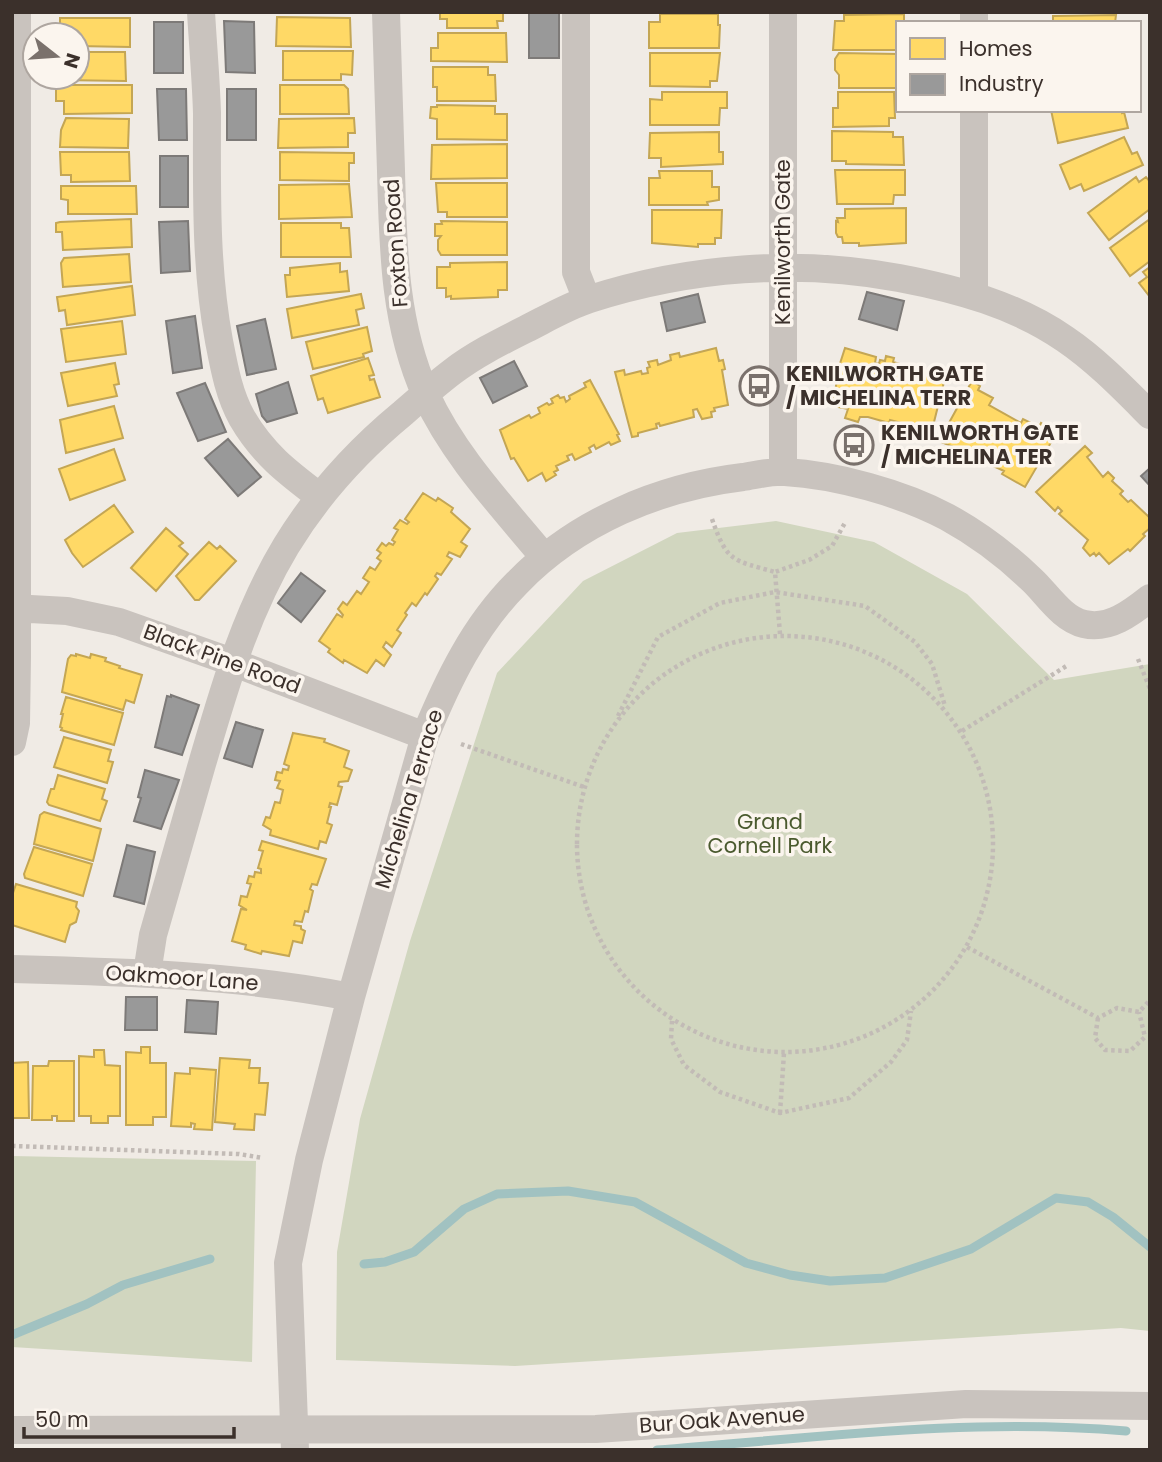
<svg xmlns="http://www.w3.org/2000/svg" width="1162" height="1462" font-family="Poppins,sans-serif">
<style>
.green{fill:#d1d6bf}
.homes{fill:#ffd966;stroke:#c4a654;stroke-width:2}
.industry{fill:#999;stroke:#7d7a78;stroke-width:2}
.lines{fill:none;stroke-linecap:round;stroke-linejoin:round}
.stream{stroke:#a1c2c1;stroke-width:9}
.path{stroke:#c2bbb6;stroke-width:4.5;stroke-dasharray:3.5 3.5;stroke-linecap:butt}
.minor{stroke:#c9c3be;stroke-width:28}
.labels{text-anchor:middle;stroke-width:7;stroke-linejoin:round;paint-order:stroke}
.street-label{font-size:21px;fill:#3b302b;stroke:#fbf5ee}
.poi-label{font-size:21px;font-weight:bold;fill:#3b302b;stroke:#fbf5ee;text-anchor:start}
.park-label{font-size:21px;fill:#4a5a2e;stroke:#fbf5ee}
</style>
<rect width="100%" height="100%" fill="#f0ebe5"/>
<path class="green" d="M776 521 874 542 967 594 1054 680 1150 664V1331L1121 1328 515 1366 336 1360 337 1252 360 1119 410 941 497 673 583 581 677 533Z
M12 1156 256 1161 252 1362 12 1347Z"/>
<path class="homes" d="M440 12H503V21H497L498 28H447V19H440Z
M660 14H718V25H720L719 48H649V22H660Z
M904 14V23H898V50H833L835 21H844V15Z
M1116 15 1115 23H1053V16Z
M277 17 350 18 351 47 276 46Z
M60 18H130V47L77 46V35H60Z
M438 33H506L507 62 431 61V48H438Z
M283 51H353L352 75 341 74V80H283Z
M77 52H125L126 81 61 80V77H77Z
M650 53H720L717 81H710V87L650 86Z
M839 53 898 54V88H839V75L835 70V59Z
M433 67H488V75H495L496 101H437V87H433Z
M56 85H132V113L64 114V101H56Z
M280 85H344L348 89 349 114H280Z
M662 92H727V108H720L719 125H650V99L662 100Z
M838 92H894L895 118H889V126L833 127V108H838Z
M437 105 495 106V114H507V140L437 139V119L430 118 431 107H437Z
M1051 110H1121L1122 113 1124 112 1128 128 1058 143Z
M66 118 129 119 128 148 60 147 61 130Z
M354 118 355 133H348V147L278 148 279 119Z
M832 131 893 132V137H903L904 165 846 164V161H832Z
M719 132V152H723V164L661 167V158H649L650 133Z
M1124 137 1132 154 1137 152 1143 165 1084 191 1081 184 1070 189 1060 165Z
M507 144V178L431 179 432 145Z
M60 152H129L130 181 71 182V175H61Z
M280 152 354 153V163H349V181L280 180Z
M835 170H905V195H894L893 204H837Z
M659 171H712V187H719V200L707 202 708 205H649V178H660Z
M1136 177 1139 182 1146 177 1150 182V209L1109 240 1088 213Z
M436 183H507V217H447V212H438Z
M349 184 352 217 279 219V185Z
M61 186H136L137 214H68V200L61 199Z
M906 208V243L859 246V243H843L842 237H838L836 233V221L838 222 837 218H845V209Z
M652 210H722L721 238H715V244H698V247L652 243Z
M131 219 132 247 63 250 62 232H56V223L60 222Z
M1150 219V261L1130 276 1110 248Z
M441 221 507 222V255H441L438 250V240L441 236H435V224H442Z
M281 223H341V228H349L351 257H281Z
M129 254 131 282 63 287 61 263 64 258Z
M507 262V290H498V297L451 299V296L446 297V288H437V267H450V263Z
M340 263V272L347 271 349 291 287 297 285 275H290V268Z
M1150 267V297L1139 283 1147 277 1143 272Z
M132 286 135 315 67 325 65 310 59 311 57 297Z
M361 294 364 308 356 310 359 325 292 338 287 309Z
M122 321 126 354 66 362 61 329Z
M367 327 372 351 363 354 364 357 313 369 306 342Z
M716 348 719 361 723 360 725 369 722 370 728 405 714 408 715 411 711 412 712 417 702 419 697 409 693 410 694 417 660 426 659 423 656 424 657 428 638 433V436L632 437 615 372 624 370 625 375 641 371 642 374 648 373 647 368 650 367 648 362 657 360 658 365 671 360 670 355 679 353 680 357Z
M845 348 876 357 875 363 879 364 880 360 885 361 886 356 894 358 893 362 900 364 898 370 911 373 912 369 929 373 931 369 940 371V380L944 382 932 430 923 428 922 435 903 430 905 424 890 420 889 423 868 417H860L858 422 845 418 848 409 833 406 837 379H835Z
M368 358 374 375 369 376 370 380 374 379 380 397 328 413 323 398 318 400 311 376Z
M115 363 119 384 114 385 117 396 68 406 61 373Z
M590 380 619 434 617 435 620 441 611 445 609 442 596 449 594 445 589 448 591 452 575 460 572 454 567 456 569 460 556 466 558 470 554 472 556 475 546 481 542 473 528 481 514 458 511 459 500 430 529 415 531 418 540 413 538 408 547 403 549 405 553 403 551 399 558 395 560 398 564 397 566 402 570 399 569 396 586 387 584 383Z
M972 381 980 386 978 390 993 398 989 405 1021 423 1023 419 1039 427 1041 423 1051 429 1049 437 1053 439 1025 487 1002 474 1004 471 976 458 977 456 966 450 965 452 939 441Z
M114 406 123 438 66 453 60 420Z
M1085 446 1092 453 1087 457 1103 477 1108 472 1114 478 1112 481 1123 491 1120 494 1128 502 1131 500 1150 518V528L1143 534 1145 536 1130 551 1128 549 1109 564 1099 553 1096 556 1094 553 1090 556 1083 548 1088 540 1059 514 1062 511 1058 507 1055 511 1036 492Z
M114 449 125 480 70 500 59 469Z
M423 493 436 501 438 498 453 508 451 512 470 529 461 542 467 546 460 557 449 552 447 556 452 559 441 575 437 573 435 576 438 579 427 595 425 593 416 606 412 603 405 613 407 615 397 630 401 633 392 647 386 642 383 647 391 655 384 666 376 660 367 673 344 660 343 663 328 652 330 649 319 641 337 614 342 617 343 615 338 609 343 602 347 605 357 591 361 594 369 582 363 578 370 567 375 570 381 561 377 558 381 553 377 550 382 543 386 546 389 543 393 545 395 542 392 540 398 530 394 528 400 520 407 524 409 522 405 519Z
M114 505 133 532 83 567 72 553 65 540Z
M166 528 183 543 179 546 188 554 156 591 131 568Z
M209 542 217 549 220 546 236 561 199 600H195L176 576Z
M76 654 90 658 91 654 106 658 105 661 120 666 119 668 142 675 134 703 126 700 123 710 62 692 68 659 71 655 76 656Z
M66 697 123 713 114 745 61 730 62 728 60 727 63 714H61Z
M293 733 325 739 324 742 349 751 344 767 352 770 348 781 339 782 338 786 342 787 337 805 330 803 329 807H331L327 823 332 825 326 843 320 841 318 849 270 835 271 830 263 825 266 817 270 818 275 802 280 803 283 790 277 788 280 781 275 780 277 772 282 773 283 769 288 770 289 766 284 764Z
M64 737 111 750 108 761 113 762 107 783 54 767Z
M58 775 105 789 102 799 107 801 100 821 49 805 47 802 51 789H54Z
M44 812 101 829 93 861 34 844 40 815Z
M262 841 326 859 317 885 312 884 310 889 313 891 308 912 305 911 302 922 295 921 294 925 301 926V929L305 931 302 943 293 941 289 956 262 951 261 954 245 949 246 945 232 941 241 909 247 910 239 905 241 896 247 897 251 884 247 883 249 876 254 877 255 872 261 873V869L258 868 263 851 259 850Z
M34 847 92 864 83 896 25 878 24 874Z
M16 884 77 902 76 907 79 911 76 922 70 925 65 942 12 925V896Z
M141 1047H150V1063H166V1117H153V1125H126V1052L141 1053Z
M94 1050H104L105 1065 120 1066V1116H108V1123H91V1116H79V1056L94 1057Z
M220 1058 250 1060 249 1068H260L259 1083H268L265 1115 255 1114 254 1130 234 1129 235 1124 215 1122Z
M49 1061H74V1121H57V1116H52V1120H32L33 1066H48Z
M28 1062 29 1118H14L12 1120V1063Z
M190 1068 216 1070 212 1130 194 1129 195 1124 191 1123V1127L171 1126 175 1073 190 1074Z"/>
<path class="industry" d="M529 12H559V58H529Z
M224 21 254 22 255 73 226 72Z
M154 22H183V73H154Z
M157 89H186L187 140H159Z
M227 89H256V140H227Z
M160 156H188V207H160Z
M188 221 190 271 161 273 159 222Z
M867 292 904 301 897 330 859 319Z
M698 294 705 322 667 331 661 303Z
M195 316 202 368 173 373 166 321Z
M265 319 276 369 247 375 237 326Z
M514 361 527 386 493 403 480 378Z
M288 382 297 413 267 422 262 416 256 394Z
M205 383 226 432 198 441 177 393Z
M228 439 261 477 238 496 205 458Z
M1150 468V486L1141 476Z
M301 573 325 591 301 622 278 603Z
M171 695 199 705 182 755 155 747 167 696 171 697Z
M236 722 263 730 252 767 224 758Z
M145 770 179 780 161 829 134 821 141 798 138 797Z
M127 845 155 852 144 904 114 896Z
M126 997H157V1030H125Z
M187 1000 218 1002 216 1034 185 1032Z"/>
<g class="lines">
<path class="stream" d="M364 1264 385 1262 414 1252 464 1209 497 1194 568 1191 635 1202 746 1263 790 1275 830 1281 885 1278 971 1249 1056 1198 1088 1202 1113 1217 1150 1247
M12 1335 87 1304 123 1285 210 1259
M657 1450C813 1438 970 1417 1126 1431"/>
<path class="path" d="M712 519C727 562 732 560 775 572
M780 634 775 572 809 560 832 546 846 521
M577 844a208 208 0 1 1 416 0a208 208 0 1 1-416 0Z
M1138 659 1150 689
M618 716 658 637 720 603 775 592 865 606 915 642 932 664 945 706
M962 731 1068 665
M461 744 584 787
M967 947 1098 1018 1117 1008 1139 1012 1150 1000
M1098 1018 1095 1038 1105 1050 1130 1051 1145 1037 1139 1012
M672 1021 671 1039 684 1065 720 1092 780 1113 849 1098 891 1062 907 1040 911 1011
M780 1113 784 1053
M12 1146 239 1154 263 1158"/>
<path class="minor" d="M201 12C203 46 206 80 207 113 207 190 205 266 219 341 224 367 229 395 242 418 263 454 287 472 320 497
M386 12C388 65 389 118 391 171 393 247 394 324 426 395 454 456 502 506 544 557
M576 12V272L587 300
M974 12V23
M974 110V295
M783 472V12
M12 608 67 611 119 622 232 662 425 736
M12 742 16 723 17 657V12
M12 969C126 972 239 975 351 997
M147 973 153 935C169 878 186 821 202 764 224 689 245 614 286 546 317 495 357 451 403 413 419 399 435 385 452 372 474 355 500 342 526 329 546 319 568 306 590 299 690 267 796 259 899 278 957 289 1016 305 1065 339 1096 360 1123 388 1150 415
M12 1430 596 1429 966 1404 1150 1406
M295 1450 288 1263 309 1160 351 997 425 736C448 680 474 626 517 583 576 522 659 487 743 477 756 475 771 471 785 472 836 475 902 493 947 517 978 534 1007 556 1032 580 1047 594 1062 619 1084 624 1109 630 1131 613 1150 598"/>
</g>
<defs>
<g id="bus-ring" transform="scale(2.0125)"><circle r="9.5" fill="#fbf5ee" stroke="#7a716c" stroke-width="1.5"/><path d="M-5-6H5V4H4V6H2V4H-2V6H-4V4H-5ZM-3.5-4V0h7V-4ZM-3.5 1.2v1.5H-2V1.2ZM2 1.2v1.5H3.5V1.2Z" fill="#7a716c"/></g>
</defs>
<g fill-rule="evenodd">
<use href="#bus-ring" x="759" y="386"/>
<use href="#bus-ring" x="854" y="445"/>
</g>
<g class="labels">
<g class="street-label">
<text transform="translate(783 242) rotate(-90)" y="7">Kenilworth Gate</text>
<text transform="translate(396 243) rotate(-94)" y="7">Foxton Road</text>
<text transform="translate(222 659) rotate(20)" y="7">Black Pine Road</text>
<text transform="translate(409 799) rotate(-73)" y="7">Michelina Terrace</text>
<text transform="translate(182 978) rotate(4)" y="7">Oakmoor Lane</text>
<text transform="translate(722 1420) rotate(-4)" y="7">Bur Oak Avenue</text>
</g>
<g class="poi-label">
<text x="786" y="381">KENILWORTH GATE<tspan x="786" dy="24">/ MICHELINA TERR</tspan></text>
<text x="881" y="440">KENILWORTH GATE<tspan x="881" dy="24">/ MICHELINA TER</tspan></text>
</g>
<g class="park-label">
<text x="770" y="829">Grand<tspan x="770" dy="24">Cornell Park</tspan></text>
</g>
</g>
<rect width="1162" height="1462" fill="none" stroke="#3b302b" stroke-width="28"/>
<rect x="896" y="21" width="245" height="91" fill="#fbf5ee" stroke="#aea6a0" stroke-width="2"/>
<rect x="910" y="38" width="35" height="21" fill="#ffd966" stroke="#aea6a0" stroke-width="2"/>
<text x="959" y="56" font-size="21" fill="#3b302b">Homes</text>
<rect x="910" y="74" width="35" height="21" fill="#999999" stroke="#aea6a0" stroke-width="2"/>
<text x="959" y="91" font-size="21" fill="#3b302b">Industry</text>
<g transform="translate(56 56) rotate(107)"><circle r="33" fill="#fbf5ee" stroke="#aea6a0" stroke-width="2"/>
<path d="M0-5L12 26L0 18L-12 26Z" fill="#7a716c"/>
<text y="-10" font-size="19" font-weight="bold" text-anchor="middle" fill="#3b302b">N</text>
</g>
<path d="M24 1427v10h210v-10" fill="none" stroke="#3b302b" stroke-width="3.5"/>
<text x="35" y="1427" font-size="21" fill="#3b302b" stroke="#fbf5ee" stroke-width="5" paint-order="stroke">50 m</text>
</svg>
